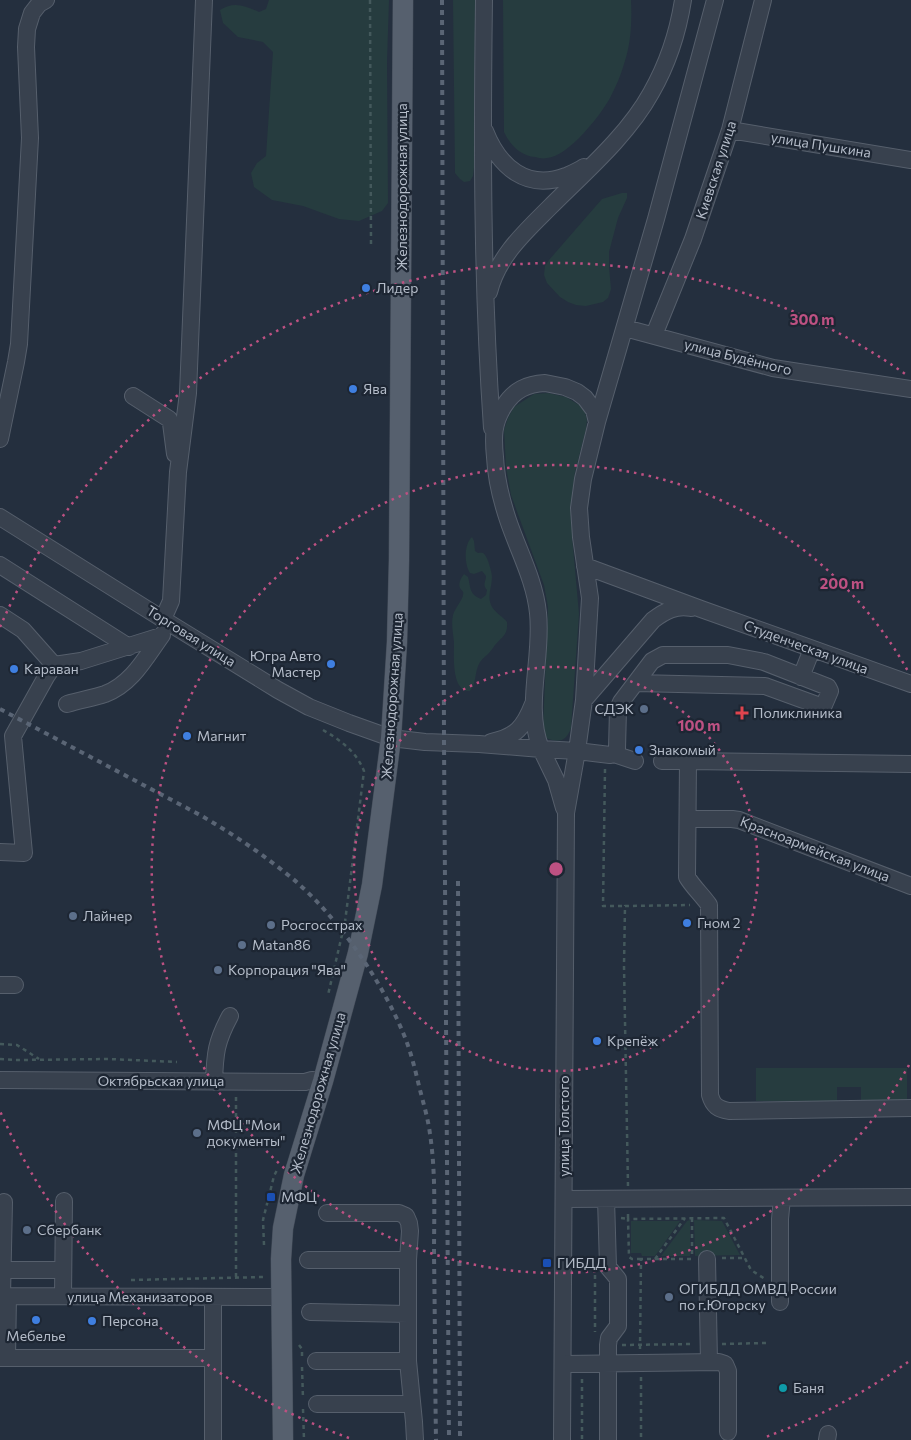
<svg xmlns="http://www.w3.org/2000/svg" width="911" height="1440" font-family="Commissioner,sans-serif">
<style>
.green{fill:#263c3f}
.lines{fill:none;stroke-linecap:round;stroke-linejoin:round}
.minor-casing{stroke:#565f6c;stroke-width:18}
.major-casing{stroke:#414a57;stroke-width:21}
.path{stroke:#44595c;stroke-width:2.5;stroke-dasharray:4 4;stroke-linecap:butt}
.minor{stroke:#38414e;stroke-width:16}
.major{stroke:#56606e;stroke-width:20}
.rail{stroke:#5a6575;stroke-width:4;stroke-dasharray:5 5;stroke-linecap:butt}
.ring{fill:none;stroke:#bd5182;stroke-width:2.5;stroke-dasharray:2.5 5}
.shop-dot{fill:#3f7fe0;stroke:#1d2633;stroke-width:2}
.service-dot{fill:#5c6f8a;stroke:#1d2633;stroke-width:2}
.health-dot{fill:#e0444e;stroke:#1d2633;stroke-width:2}
.transit-dot{fill:#1a4fb4;stroke:#1d2633;stroke-width:2}
.culture-dot{fill:#0f9aa8;stroke:#1d2633;stroke-width:2}
.labels{text-anchor:middle;stroke-width:4.5;stroke-linejoin:round;paint-order:stroke}
.street-label{font-size:14px;fill:#b4bcc9;stroke:#1d2633}
.poi-label{font-size:14px;fill:#b4bcc9;stroke:#1d2633;text-anchor:start}
.centre{fill:#bd5182;stroke:#1d2633;stroke-width:2.5}
.ring-label{font-size:15px;text-anchor:middle;font-weight:bold;fill:#bd5182;stroke:#1d2633;stroke-width:4.5;stroke-linejoin:round;paint-order:stroke}
</style>
<rect width="100%" height="100%" fill="#242f3e"/>
<path class="green" d="M269 0H389L387 62 388 203 382 211 359 221 339 219 303 206 272 200 254 187 251 173 257 163 266 156 273 52 263 42 238 37 223 23 220 10C234 1 245 6 259 12L266 9Z
M453 0H475L474 168 473 176 470 181 464 182 460 179 455 173Z
M503 0H631C632 22 631 44 624 64 621 75 616 86 611 96 602 114 568 157 547 158 543 159 539 158 535 157 521 156 510 145 504 132Z
M622 193H627V198L618 218 609 252V267L611 289 608 298 603 302 586 306 576 305 568 302 560 297 547 283 544 275 545 266 549 260 602 199Z
M548 393 566 397 579 405 585 412 587 420 586 429 575 472 572 496V536L579 614 571 728C566 742 559 743 546 738L543 729 548 607 544 585 511 495 506 467 504 430 508 418 514 407 534 394Z
M472 537 474 541 475 551 478 553C481 553 483 552 485 555 488 558 492 573 492 577 492 587 487 595 491 605 494 612 502 616 507 622 508 635 503 636 495 645 493 648 491 651 488 654 485 657 482 659 480 662 474 672 477 683 470 691 451 692 454 655 454 642 453 633 451 624 453 615 455 608 463 599 463 595 464 590 462 592 460 588 458 583 461 578 464 574L468 577C471 588 469 594 481 599L486 595 487 590C482 584 486 582 486 576L482 571 474 574 470 573C464 564 464 544 472 537Z
M756 1068H907V1101H861V1087H837V1101H756Z
M690 1220V1256H661L687 1221Z
M694 1220 722 1221 740 1255 695 1256Z
M631 1221H680L655 1256H642L641 1253H631Z"/>
<g class="lines">
<g class="minor-casing">
<path id="minor" d="M484 0C482 142 482 285 492 428
M730 130 911 160
M485 131C499 167 527 191 566 176 573 173 578 171 584 167
M489 292C498 256 525 232 550 207 584 173 628 135 651 93 667 65 678 32 683 0
M625 328 773 368 911 389
M654 335 693 239 730 130 763 0
M545 383 565 387 577 392 585 398 594 410 597 422 583 479 579 508 581 537 590 598 584 700 577 751 541 749C524 706 543 658 538 613 535 581 518 550 508 520 501 499 496 478 495 457 493 437 493 423 504 406 514 390 527 384 545 383Z
M133 396 169 419 171 423 175 454
M597 422 656 219 715 0
M0 439 16 362 19 344 30 138 26 47 27 29 32 13 39 4 46 0
M0 517 169 623 278 690 309 707 349 723 391 738 425 742 479 744 541 749 556 780 564 808
M0 565 129 647
M585 566 701 609 911 684
M0 615 23 630 54 665
M163 619 171 601 178 472 188 393 204 0
M801 677 812 649
M584 700 653 620C665 611 676 605 691 608
M67 704C80 700 93 698 105 694 132 684 146 657 162 635
M491 742C516 737 524 727 533 704
M614 754 635 761
M662 761H688
M911 764 688 761 687 877C693 887 702 895 709 905L710 1095C713 1106 718 1109 729 1111L911 1108
M688 819H732L739 820 911 886
M0 852 24 853 13 736 46 677 54 665 81 661 161 636
M0 985H15
M0 1080 305 1082 312 1080 323 1081
M214 1082C215 1053 216 1042 230 1016
M564 1199 911 1197
M606 1199 608 1267 618 1279V1326L609 1338 608 1345V1440
M327 1213H399L406 1216 409 1223 410 1231 408 1260V1361L414 1422 415 1440
M707 1259 709 1362
M308 1260H408
M3 1270H63
M0 1296 281 1297
M2 1296 4 1202
M63 1296 64 1201
M213 1297V1440
M780 1302V1219L782 1198
M310 1312 408 1314
M0 1358H212
M7 1358 8 1296
M316 1361H408
M563 1364 719 1362 725 1364 728 1371V1432
M317 1404H412
M562 1440 566 813 577 751 610 755 614 754 617 749 618 709 621 702 652 661 663 655H728L764 662 828 687 830 691 824 705 820 706 765 686 636 683
M827 1440 828 1434"/>
</g>
<g class="major-casing">
<path id="major" d="M283 1440 281 1259 283 1228 294 1175 323 1081 358 953 372 885 391 738 397 642 399 560 403 0"/>
</g>
<path class="path" d="M370 0 371 244
M323 730C340 740 356 751 364 771L345 922 328 995
M605 769 603 906H625
M0 1044 17 1045 39 1059
M0 1059 18 1060 109 1059 177 1062
M628 1186 624 966 625 906 690 905
M621 1218 628 1219V1214
M692 1218V1256
M264 1245 263 1220 274 1176 277 1170
M722 1258H744
M641 1259H632L629 1257 628 1219 724 1218 751 1270 765 1279
M655 1259 685 1218
M595 1275V1332
M236 1277V1096
M131 1280 264 1277V1275
M722 1344 766 1343
M299 1345 302 1349V1356
M622 1345 694 1344
M640 1349 641 1259H694
M302 1367 303 1399
M641 1377V1440
M582 1379V1440
M303 1409 304 1440"/>
<use href="#minor" class="minor"/>
<use href="#major" class="major"/>
<path class="rail" d="M442 0 444 743 449 1440
M0 709 200 815C233 834 264 855 293 879 338 917 382 981 404 1035 411 1052 415 1069 419 1086 423 1102 428 1118 430 1134 436 1174 434 1215 434 1255 435 1317 435 1378 436 1440
M458 881 460 1440"/>
</g>
<g class="ring">
<circle cx="556" cy="869" r="202"/>
<path d="M909 1065A404 404 0 1 1 909 673"/>
<path d="M908 1362A606 606 0 0 1 763 1438M349 1438A606 606 0 0 1 0 1111M0 627A606 606 0 0 1 908 376"/>
</g>
<g class="shop-dot">
<circle cx="366" cy="288" r="5"/>
<circle cx="353" cy="389" r="5"/>
<circle cx="331" cy="664" r="5"/>
<circle cx="14" cy="669" r="5"/>
<circle cx="187" cy="736" r="5"/>
<circle cx="639" cy="750" r="5"/>
<circle cx="687" cy="923" r="5"/>
<circle cx="597" cy="1041" r="5"/>
<circle cx="36" cy="1320" r="5"/>
<circle cx="92" cy="1321" r="5"/>
</g>
<g class="service-dot">
<circle cx="644" cy="709" r="5"/>
<circle cx="73" cy="916" r="5"/>
<circle cx="271" cy="925" r="5"/>
<circle cx="242" cy="945" r="5"/>
<circle cx="218" cy="970" r="5"/>
<circle cx="197" cy="1133" r="5"/>
<circle cx="27" cy="1230" r="5"/>
<circle cx="669" cy="1297" r="5"/>
</g>
<path class="health-dot" d="M739.5 705.5h5v5h5v5h-5v5h-5v-5h-5v-5h5z"/>
<g class="transit-dot">
<rect x="266" y="1192" width="10" height="10" rx="2.5"/>
<rect x="542" y="1258" width="10" height="10" rx="2.5"/>
</g>
<circle class="culture-dot" cx="783" cy="1388" r="5"/>
<g class="labels">
<g class="street-label">
<text transform="translate(821 145) rotate(9)" y="5">улица Пушкина</text>
<text transform="translate(716 170) rotate(-72)" y="5">Киевская улица</text>
<text transform="translate(402 187) rotate(-90)" y="5">Железнодорожная улица</text>
<text transform="translate(738 357) rotate(14)" y="5">улица Будённого</text>
<text transform="translate(191 636) rotate(32)" y="5">Торговая улица</text>
<text transform="translate(806 647) rotate(20)" y="5">Студенческая улица</text>
<text transform="translate(392 696) rotate(-86)" y="5">Железнодорожная улица</text>
<text transform="translate(815 849) rotate(21)" y="5">Красноармейская улица</text>
<text x="161" y="1086">Октябрьская улица</text>
<text transform="translate(318 1093) rotate(-74)" y="5">Железнодорожная улица</text>
<text transform="translate(564 1126) rotate(-90)" y="5">улица Толстого</text>
<text x="140" y="1302">улица Механизаторов</text>
</g>
<g class="poi-label">
<text x="376" y="293">Лидер</text>
<text x="363" y="394">Ява</text>
<text x="321" y="661" text-anchor="end">Югра Авто<tspan x="321" dy="16">Мастер</tspan></text>
<text x="24" y="674">Караван</text>
<text x="634" y="714" text-anchor="end">СДЭК</text>
<text x="753" y="718">Поликлиника</text>
<text x="197" y="741">Магнит</text>
<text x="649" y="755">Знакомый</text>
<text x="83" y="921">Лайнер</text>
<text x="697" y="928">Гном 2</text>
<text x="281" y="930">Росгосстрах</text>
<text x="252" y="950">Matan86</text>
<text x="228" y="975">Корпорация "Ява"</text>
<text x="607" y="1046">Крепёж</text>
<text x="207" y="1130">МФЦ "Мои<tspan x="207" dy="16">документы"</tspan></text>
<text x="281" y="1202">МФЦ</text>
<text x="37" y="1235">Сбербанк</text>
<text x="557" y="1268">ГИБДД</text>
<text x="679" y="1294">ОГИБДД ОМВД России<tspan x="679" dy="16">по г.Югорску</tspan></text>
<text x="102" y="1326">Персона</text>
<text x="36" y="1341" text-anchor="middle">Мебелье</text>
<text x="793" y="1393">Баня</text>
</g>
</g>
<circle cx="556" cy="869" r="8" class="centre"/>
<g class="ring-label">
<text x="812" y="325">300 m</text>
<text x="842" y="589">200 m</text>
<text x="699" y="731">100 m</text>
</g>
</svg>
